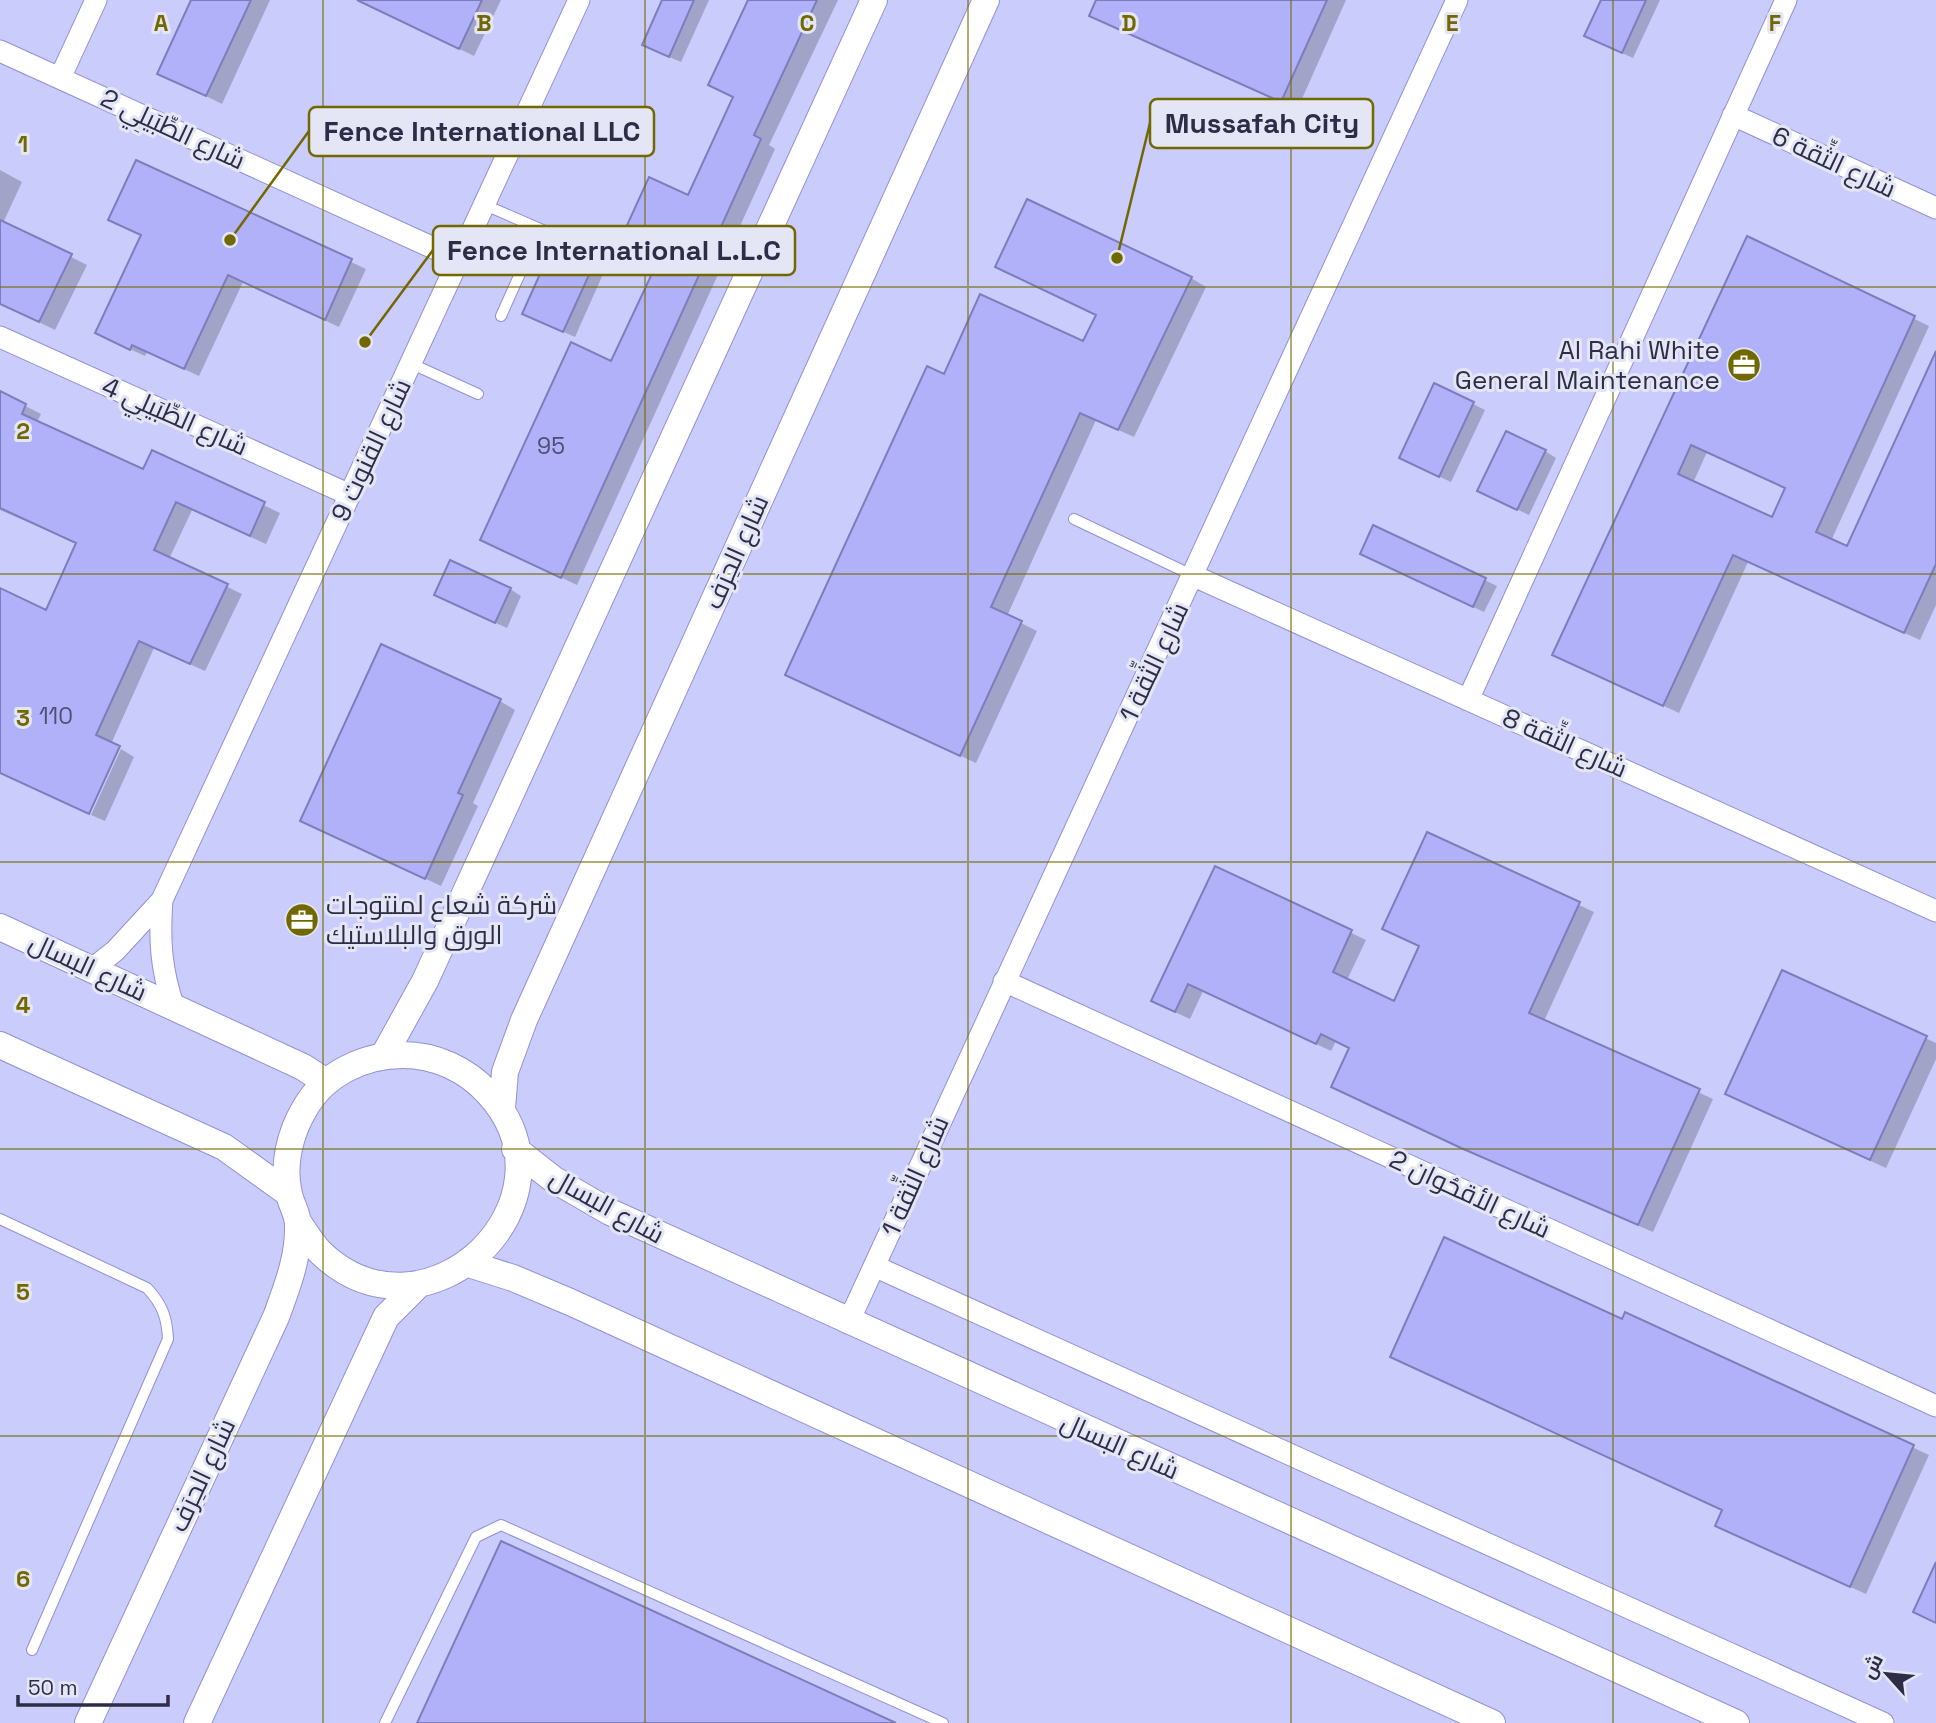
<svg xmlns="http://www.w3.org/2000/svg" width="1936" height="1723" font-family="'Space Grotesk',Cairo,sans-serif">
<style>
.built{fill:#caccfb}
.shadow{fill:#0003;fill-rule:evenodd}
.building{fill:#b0b1f8;stroke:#7d7dbd;stroke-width:2;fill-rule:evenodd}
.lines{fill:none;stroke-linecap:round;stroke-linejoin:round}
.service-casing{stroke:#9091d3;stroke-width:12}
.minor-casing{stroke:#9091d3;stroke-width:23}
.tertiary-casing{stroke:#9091d3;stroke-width:28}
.service{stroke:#fff;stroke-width:10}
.minor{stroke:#fff;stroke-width:21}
.tertiary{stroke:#fff;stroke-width:26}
.grid{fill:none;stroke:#726800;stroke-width:2;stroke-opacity:0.55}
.labels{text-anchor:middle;stroke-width:6;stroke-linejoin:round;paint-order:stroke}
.number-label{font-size:23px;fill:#4e4e74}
.street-label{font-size:26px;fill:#2d2d48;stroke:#e5e6f5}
.poi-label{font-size:26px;fill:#2d2d48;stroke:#e5e6f5;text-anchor:end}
.grid-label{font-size:23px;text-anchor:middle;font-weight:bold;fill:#726800;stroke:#e5e6f5;stroke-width:6;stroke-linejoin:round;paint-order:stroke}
.leader{fill:none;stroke:#726800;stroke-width:2.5}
.callout-dot{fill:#726800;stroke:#e5e6f5;stroke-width:2.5}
.callout{fill:#e5e6f5;stroke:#726800;stroke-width:2.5}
.callout-label{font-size:28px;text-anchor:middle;font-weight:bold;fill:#2d2d48}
</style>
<rect width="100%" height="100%" fill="#d6d8f4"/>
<path class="built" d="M0 0H1936V1723H0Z"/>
<path class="shadow" d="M193 0H270L222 104 159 73Z
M359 0H501L474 56Z
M664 0H709L681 62 655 51Z
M749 0H838L769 145 775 149 577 585 482 540 612 363 658 264 620 244 689 197 735 97Z
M1098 0H1346L1297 110 1107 24Z
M1603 0H1660L1633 58 1598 42Z
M136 162 366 269 339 327 243 282 199 376 147 352 145 356 112 341 143 236 124 227Z
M0 170 22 182 3 223 87 265 55 330 0 303Z
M1748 238 1929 326 1831 541 1848 548 1936 372V605L1920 640 1748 562 1679 713 1555 655ZM1707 452 1787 489 1773 520 1693 483Z
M593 265 604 272 575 337 535 319Z
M1191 278 1206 287 1134 437 1096 420 1007 616 1037 631 976 763 787 675 945 376 1084 343Z
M1435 385 1485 410 1451 482 1412 464Z
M0 393 41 414 37 422 144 472 152 452 280 513 266 544 192 510 169 559 242 594 205 671 154 648 111 744 87 813 0 773V590L47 612 78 544 0 510Z
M1545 451 1556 458 1529 515 1491 497Z
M1374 527 1497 586 1484 612 1373 560Z
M510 589 521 596 507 628 447 601Z
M500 701 515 710 473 803 478 806 441 886 302 821Z
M121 749 134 757 105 821 91 815Z
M1427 834 1594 912 1544 1021 1713 1099 1653 1232 1478 1156 1348 1095 1351 1048 1336 1041 1331 1051 1203 991 1190 1019 1168 1009 1216 868 1366 940 1347 980 1395 1003 1421 947 1384 929Z
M1783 972 1936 1043V1059L1886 1168 1743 1102Z
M1626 1314 1929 1455 1866 1594 1733 1534 1723 1511 1407 1365 1623 1321Z"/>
<path class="building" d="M191 0H251L206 96 157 74Z
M357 0H482L459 49Z
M662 0H694L669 57 642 45Z
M748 0H817L754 135 761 139 561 578 480 540 571 342 611 361 657 263 618 245 649 177 688 195 733 97 708 85Z
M1096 0H1327L1281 102 1089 16Z
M1601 0H1646L1622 53 1584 36Z
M136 160 352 259 325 320 228 275 184 369 132 345 130 350 95 333 141 235 108 220Z
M1027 199 1192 277 1118 430 1080 413 991 607 1022 621 960 756 785 675 927 366 944 374 980 294 1083 341 1096 315 995 267Z
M0 220 72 254 39 322 0 304Z
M1747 236 1915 316 1816 532 1847 546 1936 351V564L1904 633 1733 555 1663 706 1552 655ZM1691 445 1785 488 1772 517 1678 474Z
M553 245 594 264 563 332 522 314Z
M1434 383 1474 402 1439 477 1399 458Z
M0 391 26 404 22 414 143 469 152 450 265 502 250 536 176 502 154 550 228 584 190 664 139 641 96 735 120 746 89 814 0 773V588L46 610 76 543 0 508Z
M1506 431 1546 450 1517 510 1477 491Z
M1373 525 1486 578 1473 607 1360 554Z
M450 560 511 588 495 623 434 595Z
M381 644 501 699 458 793 463 795 425 879 300 821Z
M1427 832 1580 902 1529 1013 1700 1089 1638 1225 1461 1148 1331 1087 1349 1048 1321 1034 1316 1044 1188 984 1175 1012 1151 1001 1215 866 1352 930 1333 972 1394 1001 1419 946 1382 929Z
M1782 970 1927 1036 1870 1160 1725 1094Z
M1444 1237 1622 1319 1625 1312 1914 1445 1850 1587 1715 1526 1722 1510 1390 1357Z
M501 1541 896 1723H417Z
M1936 1562V1623L1913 1612Z"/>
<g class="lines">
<g class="service-casing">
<path id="service" d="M485 205 612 260
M501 316 540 229
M412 364 478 394
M1074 519 1194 576
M0 1219 147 1288C162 1304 167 1317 168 1339L32 1650
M385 1723 476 1537 501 1525 943 1723"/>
</g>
<g class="minor-casing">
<path id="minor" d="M0 51 460 260
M60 78 96 0
M1733 115 1936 208
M0 337 350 495
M1194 576 1936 911
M1468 700 1786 0
M162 900C159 940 161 970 174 1008
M92 969 115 951 162 900 579 0
M1004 981 1936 1406
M874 1266 1883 1723
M848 1323 1457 0"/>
</g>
<g class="tertiary-casing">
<path id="tertiary" d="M0 927 303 1067 326 1082
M0 1045 224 1147 288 1193
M384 1055 425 981 874 0
M502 1108 505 1072 524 1020 986 0
M515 1149 553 1179 610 1212 1736 1723
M469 1264 513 1278 570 1302 1492 1723
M88 1723 276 1317C287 1287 299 1257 298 1225 298 1214 291 1204 289 1194 282 1165 290 1133 305 1108 325 1073 365 1055 403 1055 435 1055 466 1069 488 1093 586 1199 427 1355 320 1252 312 1244 305 1232 298 1222
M197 1723 386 1317 419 1284"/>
</g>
<use href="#service" class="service"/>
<use href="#minor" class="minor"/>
<use href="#tertiary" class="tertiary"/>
</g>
<path class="grid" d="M323 0V1723M645 0V1723M968 0V1723M1291 0V1723M1613 0V1723M0 287H1936M0 574H1936M0 862H1936M0 1149H1936M0 1436H1936"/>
<defs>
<g id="office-disc" transform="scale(1.75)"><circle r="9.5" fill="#726800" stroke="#e5e6f5"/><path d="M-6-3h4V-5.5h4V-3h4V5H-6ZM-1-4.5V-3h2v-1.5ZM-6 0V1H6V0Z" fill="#fff"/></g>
</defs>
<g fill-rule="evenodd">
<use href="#office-disc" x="1744" y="365"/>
<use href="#office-disc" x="302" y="920"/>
</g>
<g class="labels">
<g class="number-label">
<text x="551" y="454">95</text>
<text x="56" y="724">110</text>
</g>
<g class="street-label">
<text transform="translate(173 129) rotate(25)" y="9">شارع الطِّبَيلِي 2</text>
<text transform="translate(1834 162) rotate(25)" y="9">شارع الثِّقة 6</text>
<text transform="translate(175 416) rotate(24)" y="9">شارع الطِّبَيلِي 4</text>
<text transform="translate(371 450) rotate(-65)" y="9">شارع القنوت 9</text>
<text transform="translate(736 552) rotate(-66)" y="9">شارع الحِرَف</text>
<text transform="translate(1154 662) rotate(-65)" y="9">شارع الثِّقة 1</text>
<text transform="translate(1565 743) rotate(24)" y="9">شارع الثِّقة 8</text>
<text transform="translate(88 967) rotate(25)" y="9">شارع البسال</text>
<text transform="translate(915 1176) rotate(-66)" y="9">شارع الثِّقة 1</text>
<text transform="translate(1470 1194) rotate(25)" y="9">شارع الأقحُوان 2</text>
<text transform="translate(607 1206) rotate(29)" y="9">شارع البسال</text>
<text transform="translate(1120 1446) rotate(24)" y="9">شارع البسال</text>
<text transform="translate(202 1475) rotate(-65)" y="9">شارع الحِرَف</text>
</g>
<g class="poi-label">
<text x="1720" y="359">Al Rahi White<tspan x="1720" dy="30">General Maintenance</tspan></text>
<text x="326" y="914" text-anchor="start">شركة شعاع لمنتوجات<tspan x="326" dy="30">الورق والبلاستيك</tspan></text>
</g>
</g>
<g class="grid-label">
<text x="161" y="31">A</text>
<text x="484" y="31">B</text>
<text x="807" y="31">C</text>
<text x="1129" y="31">D</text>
<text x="1452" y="31">E</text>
<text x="1775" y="31">F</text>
<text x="23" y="152">1</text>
<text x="23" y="439">2</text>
<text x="23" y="726">3</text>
<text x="23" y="1013">4</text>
<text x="23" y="1300">5</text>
<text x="23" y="1587">6</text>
</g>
<path class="leader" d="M1117 258L1150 123M230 240L309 131M365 342L433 250"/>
<g class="callout-dot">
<circle cx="1117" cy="258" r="7"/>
<circle cx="230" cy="240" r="7"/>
<circle cx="365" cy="342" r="7"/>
</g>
<g class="callout">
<rect x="1150" y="99" width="223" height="49" rx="7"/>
<rect x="309" y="107" width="345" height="49" rx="7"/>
<rect x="433" y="226" width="362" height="49" rx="7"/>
</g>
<g class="callout-label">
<text x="1262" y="133">Mussafah City</text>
<text x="482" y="141">Fence International LLC</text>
<text x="614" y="260">Fence International L.L.C</text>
</g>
<g transform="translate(1887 1674) rotate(297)" stroke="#e5e6f5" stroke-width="5" paint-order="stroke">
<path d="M0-5L12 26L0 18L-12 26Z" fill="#2d2d48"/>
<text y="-10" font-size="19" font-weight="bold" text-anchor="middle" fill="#2d2d48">ش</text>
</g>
<path d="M18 1695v10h150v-10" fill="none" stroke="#2d2d48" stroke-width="3.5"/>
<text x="28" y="1695" font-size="21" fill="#2d2d48" stroke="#e5e6f5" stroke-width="5" paint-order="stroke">50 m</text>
</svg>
